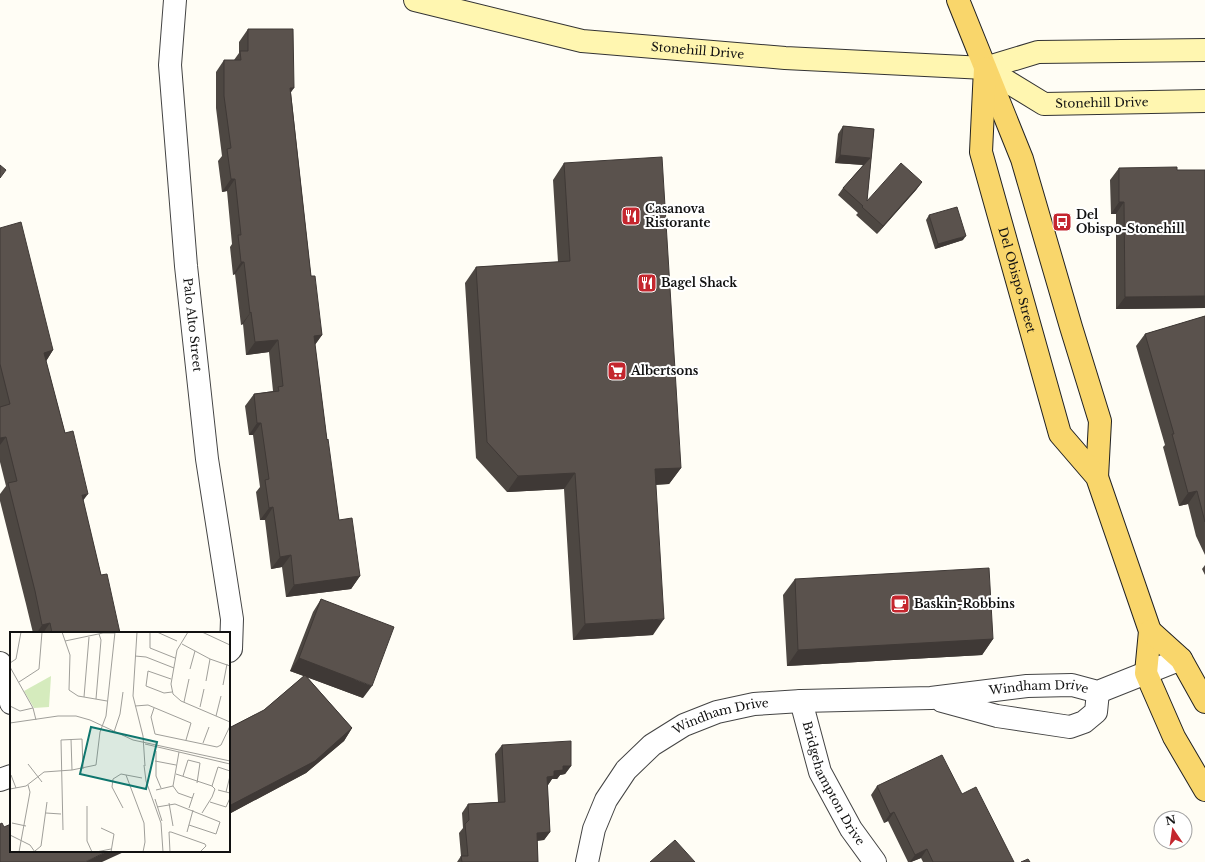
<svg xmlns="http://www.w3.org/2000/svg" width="1205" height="862" font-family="'Libre Baskerville',serif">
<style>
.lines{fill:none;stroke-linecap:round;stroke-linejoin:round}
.street-casing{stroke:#444;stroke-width:24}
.secondary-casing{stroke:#333;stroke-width:24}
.primary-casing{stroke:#222;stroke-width:24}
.street{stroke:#fff;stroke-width:22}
.secondary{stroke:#fff6b0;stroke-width:22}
.primary{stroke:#f9d66b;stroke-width:22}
.wall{fill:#4d4742}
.shaded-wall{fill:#3f3936}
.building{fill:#5a524d;stroke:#3f3936}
.labels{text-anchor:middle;stroke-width:4;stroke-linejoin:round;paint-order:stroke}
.street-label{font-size:12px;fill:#111;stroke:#fff}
.poi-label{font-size:12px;font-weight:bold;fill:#111;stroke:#fff;text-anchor:start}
.inset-road{fill:none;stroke:#a09f9a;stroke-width:1}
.view{fill:#0f766e;fill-opacity:0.15;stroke:#0f766e;stroke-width:2}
.inset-edge{fill:none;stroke:#111;stroke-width:2}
</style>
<rect width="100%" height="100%" fill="#fffdf5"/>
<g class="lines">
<g class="street-casing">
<g id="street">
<path id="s1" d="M175 0 170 65 186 266 207 459 232 619 231 649 229 651"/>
<path d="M0 663 11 703"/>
<path id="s2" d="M801 701 820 772 851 829 875 862"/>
<path d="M942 701 997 716 1070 727 1084 722 1096 712 1098 692"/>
<path d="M0 780 11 776"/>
<path id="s3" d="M587 862 594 829 606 800 626 770 652 745 684 725 717 712 754 704 801 701 931 698 1027 686 1072 685 1098 692 1181 659"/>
</g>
</g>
<g class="secondary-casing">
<g id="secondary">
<path id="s4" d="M415 0 582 41 785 58 985 68 1038 52 1205 50"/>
<path id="s5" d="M985 68 1044 104 1205 101"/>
</g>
</g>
<g class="primary-casing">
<g id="primary">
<path d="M958 0 1022 159 1071 327 1100 421 1097 477"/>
<path id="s6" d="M985 68 981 152 1060 434 1097 477 1150 631 1146 673 1174 737 1205 790"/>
<path d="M1150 631 1181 659 1205 702"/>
</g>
</g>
<use href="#street" class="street"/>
<use href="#secondary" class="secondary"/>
<use href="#primary" class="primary"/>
</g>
<path class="wall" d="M248 29 291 93 311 276 322 335 315 345 327 440 339 520 360 576 351 589 286 597 282 567 271 569 265 520H260L256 492 260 487 253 435H249L245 406 254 394 273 391 269 352 246 355 243 324 241 325 235 274 233 275 230 247 232 244 227 191 222 192 218 161 222 156 216 108V72L224 60H234L239 53V42Z
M843 126 874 129 867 201 922 182 916 190 877 234 856 215 858 213 838 195 843 188 863 165 835 163 838 134Z
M564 163 681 468 669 484 656 485 653 635 573 640 564 489 507 492 476 458 465 283 476 267 558 262 553 180Z
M1119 168 1177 170 1205 308 1116 309V214H1111L1110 180Z
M929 215 963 240 935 249 926 220Z
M0 228 53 350 46 361 83 501 101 575 120 633H33L26 604 0 501V494L6 486 0 462Z
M1205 316V555L1196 536 1188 504 1179 506 1163 447 1165 445 1136 346 1145 334Z
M1205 565V575L1202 569Z
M795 579 993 639 982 655 787 666 783 595Z
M321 599 363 698 307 677 352 728 344 741 306 773 229 814V728L264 710 304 676 290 671 313 612Z
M502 745 571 766 565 774 560 775 557 779H552L548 785H547L550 832 544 840 537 841 538 862H457L461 856 459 833 463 828 462 813 468 804 498 802 495 754Z
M877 786 962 794 1014 862H923L921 858 911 862H908L888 821 884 823 871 795Z"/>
<path class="shaded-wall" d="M290 88H294L285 101Z
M840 155 870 158 865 165 835 163Z
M231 179H235L227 191 222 192Z
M922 182 916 190 877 234 883 226Z
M1119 202H1124L1116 214H1111Z
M966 236 963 240 935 249 938 244Z
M241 262H244L235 274 233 275Z
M1205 296V308L1116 309 1125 297Z
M251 312 243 324 241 325 250 313Z
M322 335 313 347 314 336Z
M278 340 269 352 246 355 255 342Z
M53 350 45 363 44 353Z
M257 423H261L253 435H249Z
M6 437 0 445V438Z
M681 468 669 484 644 485 655 469Z
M575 473 564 489 507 492 518 476Z
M1197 491 1188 504 1179 506 1188 493Z
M88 494 79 506 82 495Z
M273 507 265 520H260L269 508Z
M291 555 282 567 271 569 280 557Z
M360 576 351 589 286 597 294 585Z
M664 619 653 635 573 640 585 624Z
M50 623 43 633H37L42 625Z
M993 639 982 655 787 666 798 650Z
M299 658 372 686 363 698 290 671Z
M352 728 344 741 306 773 229 814V806Z
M563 766H571L565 774 560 775 557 779H552L548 785 540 786 547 777 554 771Z
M894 812 888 821 884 823 890 814Z
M550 832 544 840 530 841 537 833Z
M927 849 921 858 911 862H910L915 855Z
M108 851H126L102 862H85Z"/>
<path class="building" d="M248 29H293L294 88H290L311 276H315L322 335 314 336 327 440 328 439 339 520 352 518 360 576 294 585 291 555 280 557 273 507 269 508 265 480 269 479 261 423H257L254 394 279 391 278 387 283 386 278 340 255 342 251 312 250 313 244 262H241L238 235H241L235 179H231L227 149 231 148 224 96V60H241L240 51H248Z
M843 126 874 129 867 201 901 163 922 182 883 226 862 207 863 206 843 188 870 158 840 155Z
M662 157 681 468 655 469 664 619 585 624 575 473 518 476 487 442 476 267 570 261 564 163Z
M0 165 6 170 0 178Z
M1177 167V170H1205V296L1125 297 1124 202H1119V168Z
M957 207 966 236 938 244 929 215Z
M21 222 53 350 44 353 65 433 73 431 88 494 82 495 101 575 107 574 120 633H52L50 623 42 625 35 591 8 483 17 481 6 437 0 438V407L10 404 0 364V228Z
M1205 316V522L1197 491 1188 493 1172 434H1174L1145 334Z
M989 568 993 639 798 650 795 579Z
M321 599 394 627 372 686 299 658Z
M305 675 352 728 315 761 229 806V728L264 710Z
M571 741V766H563V770L554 771V776L547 777 550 832 537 833 538 862H462L461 856H468L465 824 469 820 468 804 505 802 502 745Z
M942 755 962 794 976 787 1014 862H933L927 849 915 855 894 812 890 814 877 786Z
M2 823 4 827 11 824V851H108L85 862H0V824Z
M675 840 695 862H650Z
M1028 859 1030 862H1021Z"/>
<defs>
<g id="restaurant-square" transform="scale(1)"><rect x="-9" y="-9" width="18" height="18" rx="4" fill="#c4262e" stroke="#fff"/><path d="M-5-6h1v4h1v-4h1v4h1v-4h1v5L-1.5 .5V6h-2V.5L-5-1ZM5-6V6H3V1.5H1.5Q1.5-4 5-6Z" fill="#fff"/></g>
<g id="bus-square" transform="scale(1)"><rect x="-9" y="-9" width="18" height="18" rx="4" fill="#c4262e" stroke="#fff"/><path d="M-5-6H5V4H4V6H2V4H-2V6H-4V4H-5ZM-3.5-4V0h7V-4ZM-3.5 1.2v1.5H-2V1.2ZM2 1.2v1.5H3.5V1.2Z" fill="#fff"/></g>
<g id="supermarket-square" transform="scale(1)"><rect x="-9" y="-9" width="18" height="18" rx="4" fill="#c4262e" stroke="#fff"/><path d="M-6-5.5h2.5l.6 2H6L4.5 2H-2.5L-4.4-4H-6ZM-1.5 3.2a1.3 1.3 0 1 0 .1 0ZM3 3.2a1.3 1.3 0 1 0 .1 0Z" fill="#fff"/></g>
<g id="cafe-square" transform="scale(1)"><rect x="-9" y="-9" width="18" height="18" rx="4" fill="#c4262e" stroke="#fff"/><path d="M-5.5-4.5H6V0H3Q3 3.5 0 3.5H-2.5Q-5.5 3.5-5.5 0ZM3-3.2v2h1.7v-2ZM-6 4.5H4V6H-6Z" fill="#fff"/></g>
</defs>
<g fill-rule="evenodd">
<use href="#restaurant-square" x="631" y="216"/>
<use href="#bus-square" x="1062" y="222"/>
<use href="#restaurant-square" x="647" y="283"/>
<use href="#supermarket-square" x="617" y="371"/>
<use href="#cafe-square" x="900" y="604"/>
</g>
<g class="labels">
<g class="street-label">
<text dy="4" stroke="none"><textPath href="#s4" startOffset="288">Stonehill Drive</textPath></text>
<text dy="4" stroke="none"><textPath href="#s5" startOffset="127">Stonehill Drive</textPath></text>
<text dy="4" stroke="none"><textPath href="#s6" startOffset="217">Del Obispo Street</textPath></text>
<text dy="4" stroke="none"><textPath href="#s1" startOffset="326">Palo Alto Street</textPath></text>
<text dy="4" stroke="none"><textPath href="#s3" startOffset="534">Windham Drive</textPath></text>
<text dy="4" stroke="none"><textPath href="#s3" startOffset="213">Windham Drive</textPath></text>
<text dy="4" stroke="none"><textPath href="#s2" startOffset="89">Bridgehampton Drive</textPath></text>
</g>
<g class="poi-label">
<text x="645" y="213">Casanova<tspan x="645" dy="14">Ristorante</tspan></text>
<text x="1076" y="219">Del<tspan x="1076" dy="14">Obispo-Stonehill</tspan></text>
<text x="661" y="287">Bagel Shack</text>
<text x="631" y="375">Albertsons</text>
<text x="914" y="608">Baskin-Robbins</text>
</g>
</g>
<g transform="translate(10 632)">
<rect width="220" height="220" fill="#fffdf5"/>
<path d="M41 44 39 75 24 76 14 59Z" fill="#d5ebbd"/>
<path class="inset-road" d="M52 0 60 23 59 58 68 64 97 69M127 0 123 64 133 104 135 134M140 0V16L165 26M147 0 167 9M178 0 167 18 161 52 163 62 171 69 220 90M192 0 220 13M55 9 93 1H105M172 12 200 27 220 34M125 24 136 25 164 36M0 31 6 27 11 0M0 35 23 76 26 88M180 37 185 19M161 47 138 39 136 54 154 61 162 60M196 49 200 27M9 50 29 37 32 0M213 53 217 32M74 65 79 5M86 67 91 8 89 2M174 70 179 47M0 74 10 79 23 76M125 74 138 73 181 91 176 108M190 75 194 57M144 76 141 85 145 102 207 115 211 113 220 94M206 84 211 64M0 91 48 84H66L80 88 123 108 220 129M104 100 110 82 113 60M61 107 62 138M193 111 199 95M135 112 220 132M146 119V144L151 156M145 129 166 133M18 132 32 150M134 133 136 149 151 191 153 220M166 142 202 154M1 143 6 156M116 143 134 191 135 210 133 220M173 144 178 128 190 131 187 151M163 154 169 120M163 154 168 161 182 166M202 154 208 135 220 139M0 157 16 154 34 140 62 138 86 133 90 100 96 84 105 0M146 158 163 154M208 158 220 161M216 160 220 144M145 167 152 189M200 170 216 175 220 166M159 171 163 194M77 174V209L82 220M147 175 165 172 210 190 206 202 179 193M113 176 102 155 103 147 111 142 132 146M179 176 184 161M36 181 51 182M192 181 202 165 205 157 202 154M2 191 16 194M91 196 104 202 101 220M53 198 51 108 72 107 73 137M177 200 183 178M0 203 20 213 25 220M25 219 31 214 37 170M9 220 20 160 18 153M86 220 101 217M160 220 159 200H161L195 212 196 214 190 220"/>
<path class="view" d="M81 95 147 110 136 157 70 142Z"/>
<rect width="220" height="220" class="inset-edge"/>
</g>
<g transform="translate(1173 830) rotate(347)"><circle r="19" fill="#ffffff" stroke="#a0a0a0"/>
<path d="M0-3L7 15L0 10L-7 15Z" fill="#c4262e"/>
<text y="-6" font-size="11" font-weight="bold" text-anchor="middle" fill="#111111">N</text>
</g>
</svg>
